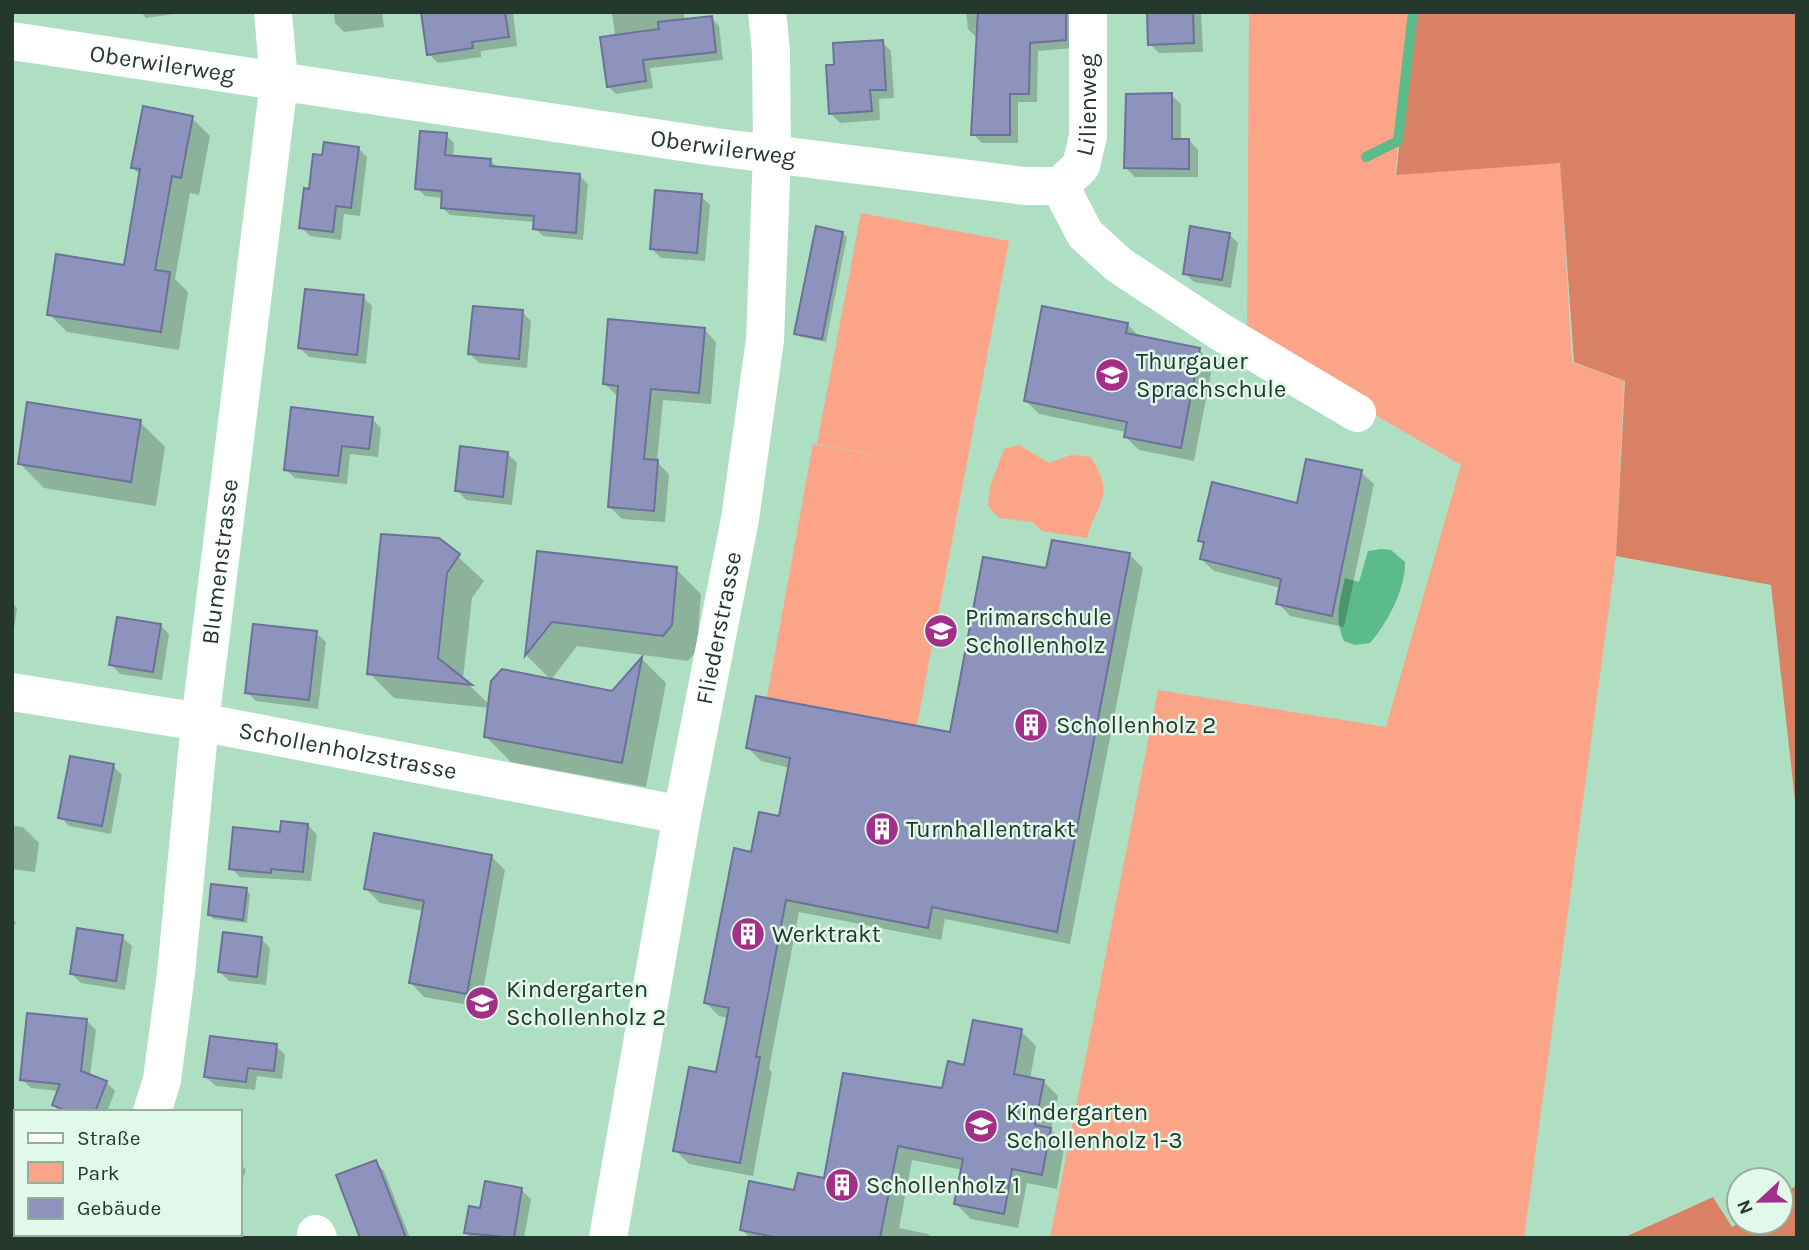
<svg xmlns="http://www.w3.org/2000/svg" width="1809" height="1250" font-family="Karla,sans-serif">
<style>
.green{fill:#fca487}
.forest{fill:#d98164}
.water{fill:#5cbb8a}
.shadow{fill:#0003}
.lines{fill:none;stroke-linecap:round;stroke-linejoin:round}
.stream{stroke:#5cbb8a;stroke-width:10}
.building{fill:#8e93be;stroke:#6c7199;stroke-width:2}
.street{stroke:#fff;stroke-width:38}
.labels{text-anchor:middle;stroke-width:5;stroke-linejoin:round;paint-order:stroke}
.street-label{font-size:24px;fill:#25382d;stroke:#e1f9eb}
.poi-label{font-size:24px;fill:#25382d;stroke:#e1f9eb;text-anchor:start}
</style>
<rect width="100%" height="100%" fill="#afdfc2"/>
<path class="green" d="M1249 12H1412L1395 175 1560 161 1572 362 1624 381 1616 556 1524 1238H1050L1158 690 1386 727 1461 465 1247 340Z
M861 213 1009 241 917 725 767 697 813 444 927 465 817 444Z
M1019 445 1049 463 1071 455 1091 457C1116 498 1098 498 1087 538L1042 531 1032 522 999 518 988 506 990 487 1004 449Z"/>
<path class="forest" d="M1414 12H1797V818L1771 585 1616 556 1625 381 1574 362 1560 163 1396 175Z
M1797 1185V1238H1623L1713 1197 1732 1227 1741 1222H1781V1196Z"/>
<path class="water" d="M1381 549 1391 550 1405 562C1406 588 1387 624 1370 643L1355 645 1344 641C1334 618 1340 601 1345 578L1359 582 1368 551Z"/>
<path class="shadow" d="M141 12H187L146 18Z
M334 12H382L384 27 344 32 335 23Z
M423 12H513L517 46 481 51V57L438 63 429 54Z
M612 12H684L685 21 711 18 719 26 723 60 650 68 653 88 616 94 608 86 615 37Z
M966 12H1067L1074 19V48L1038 51 1037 102H1018V143H982L973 134 977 38 968 29Z
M1149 12H1201L1203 52 1159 53 1150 44Z
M882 42 891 51 894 98 879 99 880 120 840 123 831 114 836 67Z
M1171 95 1181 104V140H1189L1198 150V177H1135L1126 168Z
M192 118 210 136 199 195 190 193 175 279 188 292 179 350 67 332 49 314 126 267 141 176 132 167Z
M446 135 454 143 453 157 490 160 498 168 580 176 588 184 583 240 543 236 535 228 536 222 450 215 442 207 443 198 425 196 417 188Z
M358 148 367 157 360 216 344 214 341 240 310 236 301 227 323 157Z
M701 196 710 205 705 261 661 258 651 248Z
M842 233 847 237 826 342 801 337 796 333Z
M1229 234 1238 243 1231 288 1194 282 1185 273Z
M363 297 372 306 366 364 309 357 300 348Z
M522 312 531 321 527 368 479 363 470 354Z
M1127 324 1141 338 1199 350 1213 363 1194 461 1139 450 1125 436 1126 432 1039 414 1025 400Z
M704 329 716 342 711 404 663 400 657 462 669 474 665 522 622 519 610 507 617 396 605 384Z
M372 419 381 428 378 457 350 454 347 484 295 478 285 469Z
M140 422 165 447 156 506 44 488 19 463Z
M508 454 517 463 512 505 466 500 457 490Z
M1361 472 1374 484 1344 627 1290 616 1278 603 1281 588 1214 571 1201 559 1205 546 1200 540 1298 505Z
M439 539 484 581 472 598 463 679 490 705 612 693 642 659 666 683 646 787 511 762 486 737 490 708 394 698 369 673Z
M538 553 676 569 701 594 697 650 688 661 577 646 551 680 527 656Z
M1130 555 1143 568 1070 944 945 919 941 940 799 912 769 1069 772 1072 753 1176 689 1164 675 1150 717 1074 729 1018 719 1016 706 1003 752 854 780 818 790 768 761 761 748 748 951 734 1048 570Z
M12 602 17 608 12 643Z
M160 625 169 634 162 680 120 674 111 664Z
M316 633 326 642 318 709 256 701 247 692Z
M113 766 122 775 111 834 69 826 60 817Z
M308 825 317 835 311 881 240 877 231 868 282 834Z
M12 826 23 827 39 843 35 872 12 869Z
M491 856 505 870 480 1007 424 997 411 983 424 911 380 903 366 889Z
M246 890 250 894 247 923 214 919 209 915Z
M12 914 16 924 12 926Z
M122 937 132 946 125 990 81 983 72 974Z
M261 939 270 948 266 985 229 981 220 972Z
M87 1021 96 1030 90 1076 106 1082 115 1091 107 1112H61L54 1105 59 1091 31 1088 22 1079Z
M1021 1031 1036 1046 1030 1079 1043 1081 1058 1096 1051 1130 1065 1144 1057 1189 1027 1183 1018 1228 971 1219 956 1204 963 1170 912 1160 899 1228 928 1234 932 1238H750L742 1230 795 1192 825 1180 943 1090 965 1067Z
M276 1046 285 1055 282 1079 257 1076 255 1090 216 1086 206 1077Z
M375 1162 384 1171 410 1238H362Z
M240 1164 246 1170 240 1186Z
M521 1190 531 1199 524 1238H471L466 1233 482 1210Z
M12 1206 16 1213V1234L27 1235 22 1238H12Z"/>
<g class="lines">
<path class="stream" d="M1366 157 1398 141 1413 12"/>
</g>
<path class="building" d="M421 12H505L509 37 472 42 473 48 427 55Z
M978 12H1066V40L1030 43 1029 94H1010V135H971Z
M1147 12H1193L1194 43 1148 45Z
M712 16 716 52 643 60 646 81 607 87 600 37 659 29 658 22Z
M883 40 886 90H870L872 111 829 114 826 65H834L833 43Z
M1172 93V139H1189V169L1124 168 1126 94Z
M143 106 193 116 181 178 172 176 155 270 170 272 161 332 47 315 56 254 124 265 140 169 131 168Z
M420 131 447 133 445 155 491 159 490 166 580 174 576 233 533 229 534 216 441 208 442 191 415 189Z
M324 142 359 147 351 208 336 206 333 232 299 228 304 188 309 189 313 154 322 155Z
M655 190 702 194 697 253 650 249Z
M816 226 843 232 822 339 794 334Z
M1190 226 1230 233 1222 280 1183 274Z
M305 289 364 295 357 355 298 348Z
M473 306 523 310 519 359 468 354Z
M1042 306 1128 323 1126 333 1200 348 1181 448 1124 437 1127 422 1024 401Z
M608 319 705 328 699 393 651 389 644 459 658 460 654 511 608 507 618 386 603 384Z
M27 402 141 420 131 482 18 464Z
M291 407 373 417 369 449 342 446 338 476 284 470Z
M460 446 508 452 503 497 455 491Z
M1306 459 1362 470 1332 616 1276 604 1281 579 1200 559 1204 542 1198 541 1212 482 1297 503Z
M381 534 439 538 460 554 447 573 438 658 472 685 367 674Z
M1052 540 1130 553 1057 932 932 907 928 928 786 900 756 1057H760L740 1163 673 1151 689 1067 716 1072 729 1008 704 1003 734 848 751 852 759 812 779 816 790 758 746 748 756 696 950 732 983 557 1046 568Z
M537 551 677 567 672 625 663 636 552 622 525 656Z
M117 617 161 624 153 672 109 665Z
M253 624 317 631 309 700 245 693Z
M642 657 622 763 484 737 491 681 502 669 612 691Z
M70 756 114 764 102 826 58 818Z
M281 821 308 824 303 872 271 869V873L229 869 233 827 280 832Z
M374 833 492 855 467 994 409 983 424 901 364 889Z
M211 884 247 888 243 920 208 915Z
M77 928 123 935 116 981 70 974Z
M223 932 262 937 257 977 218 972Z
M27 1013 87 1019 81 1071 107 1081 95 1112H69L52 1105 60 1084 20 1080Z
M973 1020 1022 1029 1014 1074 1044 1080 1035 1125 1051 1128 1042 1175 1012 1169 1004 1214 954 1204 963 1159 898 1146 880 1238H778L740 1230 749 1181 794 1190 798 1173 824 1178 843 1073 942 1088 948 1061 964 1065Z
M210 1036 277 1044 274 1071 248 1068 246 1082 204 1077Z
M376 1160 393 1203 406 1238H360L336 1175Z
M485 1181 522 1188 514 1238 464 1233 469 1206 480 1208Z"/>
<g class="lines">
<g class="street">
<path id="s1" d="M12 41 715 147 1025 186H1060"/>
<path d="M1060 186 1085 234 1119 265 1219 331 1357 413"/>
<path id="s2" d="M1060 186 1081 166 1088 136V12"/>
<path id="s3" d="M12 692 200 722 682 815"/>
<path id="s4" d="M152 1112 162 1080 176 973 200 722 279 82 273 12"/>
<path d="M316 1234 318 1238"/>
<path d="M74 1238 77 1234"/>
<path id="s5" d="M608 1238 682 815 740 519 765 340 772 153 771 51 767 12"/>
</g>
</g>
<defs>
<g id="school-disc" transform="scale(1.75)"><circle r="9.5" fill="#a42f88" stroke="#e1f9eb"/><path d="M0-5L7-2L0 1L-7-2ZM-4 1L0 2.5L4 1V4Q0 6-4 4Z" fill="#fff"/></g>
<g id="building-disc" transform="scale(1.75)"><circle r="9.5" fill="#a42f88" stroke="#e1f9eb"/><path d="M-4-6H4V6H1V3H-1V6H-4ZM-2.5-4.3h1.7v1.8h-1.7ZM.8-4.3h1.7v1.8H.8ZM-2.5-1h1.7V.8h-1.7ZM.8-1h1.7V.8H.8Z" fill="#fff"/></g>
</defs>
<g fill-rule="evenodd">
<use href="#school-disc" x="1112" y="375"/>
<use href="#school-disc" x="941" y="631"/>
<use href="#building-disc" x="1031" y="725"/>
<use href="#building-disc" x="882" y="829"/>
<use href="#building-disc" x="748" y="934"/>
<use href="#school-disc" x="482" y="1003"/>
<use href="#school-disc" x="981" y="1126"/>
<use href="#building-disc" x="842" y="1185"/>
</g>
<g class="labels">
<g class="street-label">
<text dy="8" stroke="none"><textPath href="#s1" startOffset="152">Oberwilerweg</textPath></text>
<text dy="8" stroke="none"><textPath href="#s2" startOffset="91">Lilienweg</textPath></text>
<text dy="8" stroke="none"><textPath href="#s1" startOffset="719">Oberwilerweg</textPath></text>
<text dy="8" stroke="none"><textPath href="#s4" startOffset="555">Blumenstrasse</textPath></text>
<text dy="8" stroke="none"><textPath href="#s5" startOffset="620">Fliederstrasse</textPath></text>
<text dy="8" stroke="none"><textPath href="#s3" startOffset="341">Schollenholzstrasse</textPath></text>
</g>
<g class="poi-label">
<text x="1136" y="369">Thurgauer<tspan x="1136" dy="28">Sprachschule</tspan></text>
<text x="965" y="625">Primarschule<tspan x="965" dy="28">Schollenholz</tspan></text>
<text x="1056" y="733">Schollenholz 2</text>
<text x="906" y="837">Turnhallentrakt</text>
<text x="772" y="942">Werktrakt</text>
<text x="506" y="997">Kindergarten<tspan x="506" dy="28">Schollenholz 2</tspan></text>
<text x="1006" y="1120">Kindergarten<tspan x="1006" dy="28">Schollenholz 1-3</tspan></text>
<text x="866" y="1193">Schollenholz 1</text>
</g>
</g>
<rect width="1809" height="1250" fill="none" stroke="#25382d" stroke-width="28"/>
<rect x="14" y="1110" width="228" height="126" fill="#e1f9eb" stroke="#96ac9f" stroke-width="2"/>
<rect x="28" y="1133" width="35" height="10" fill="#ffffff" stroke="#96ac9f" stroke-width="2"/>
<text x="77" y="1145" font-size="21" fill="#25382d">Straße</text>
<rect x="28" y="1162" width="35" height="21" fill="#fca487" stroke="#96ac9f" stroke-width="2"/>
<text x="77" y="1180" font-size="21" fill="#25382d">Park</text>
<rect x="28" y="1198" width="35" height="21" fill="#8e93be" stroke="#96ac9f" stroke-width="2"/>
<text x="77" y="1215" font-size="21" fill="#25382d">Gebäude</text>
<g transform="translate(1760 1201) rotate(248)"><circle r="33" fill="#e1f9eb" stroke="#96ac9f" stroke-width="2"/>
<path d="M0-5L12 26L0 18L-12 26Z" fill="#a42f88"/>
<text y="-10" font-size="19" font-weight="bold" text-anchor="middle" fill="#25382d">N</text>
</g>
</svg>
